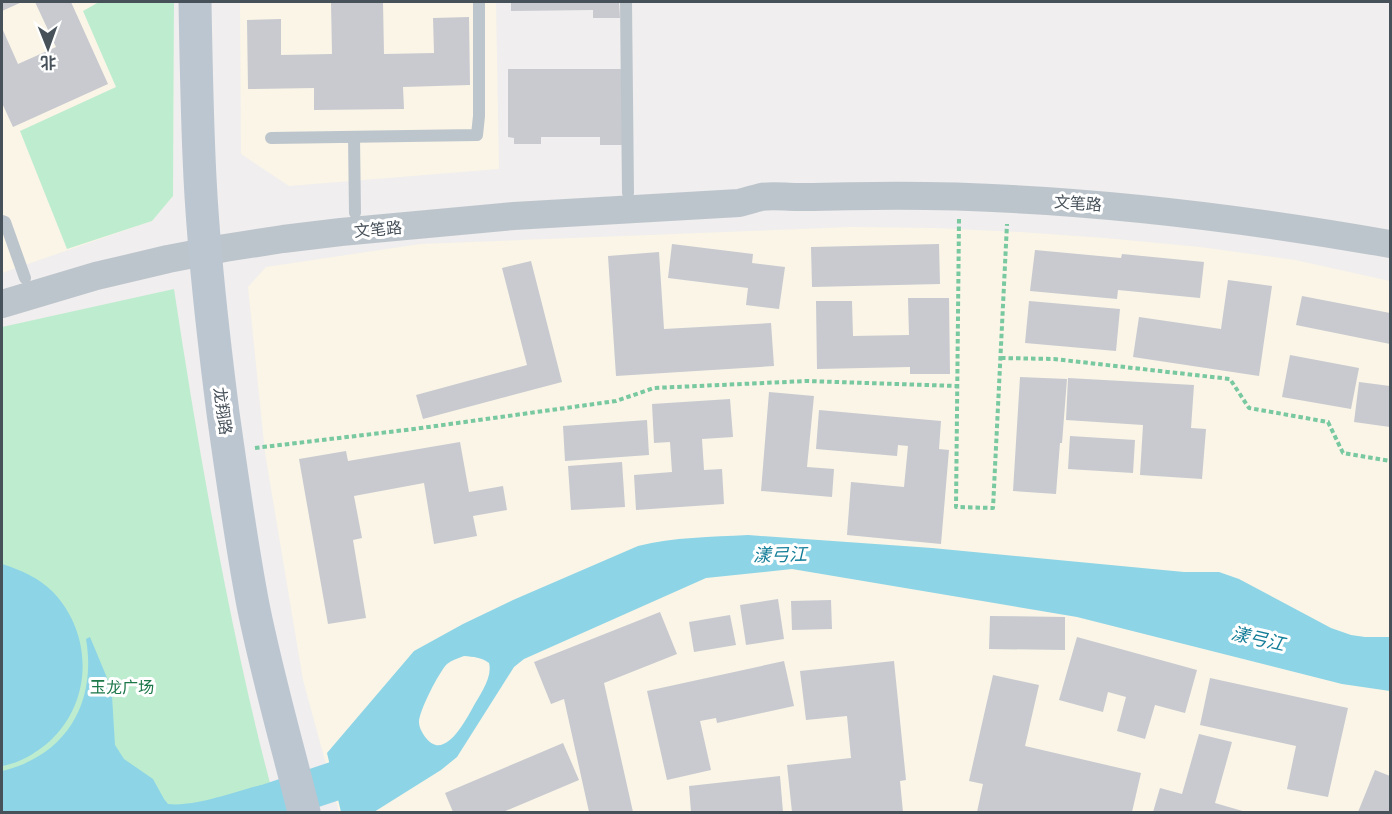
<svg xmlns="http://www.w3.org/2000/svg" width="1392" height="814" font-family="Quicksand,'Noto Sans SC',sans-serif">
<style>
.commercial{fill:#faf5e7}
.green{fill:#beeccf}
.water{fill:#8dd4e6;fill-rule:evenodd}
.lines{fill:none;stroke-linecap:round;stroke-linejoin:round}
.river{stroke:#8dd4e6;stroke-width:39}
.building{fill:#c8cad0}
.path{stroke:#78c8a0;stroke-width:4;stroke-dasharray:4.5 3;stroke-linecap:butt}
.service{stroke:#bdc5cc;stroke-width:12}
.tertiary{stroke:#bdc5cc;stroke-width:28}
.secondary{stroke:#bcc6d1;stroke-width:33}
.labels{text-anchor:middle;stroke-width:6;stroke-linejoin:round;paint-order:stroke}
.street-label{font-size:16px;fill:#47515a;stroke:#fff}
.park-label{font-size:16px;fill:#1c7749;stroke:#fff}
.water-label{font-size:18px;font-style:italic;fill:#147d98;stroke:#fff}
</style>
<rect width="100%" height="100%" fill="#f0eeee"/>
<path class="commercial" d="M2 2H174L173 196 152 221 2 273Z
M240 2H496L499 169 289 186 241 154Z
M850 227 935 228 1020 232 1105 238 1200 247 1295 260 1390 281V812H339L303 680 265 453 248 287 266 267 420 244Z"/>
<path class="green" d="M99 2H174L173 196 152 221 67 249 20 131 116 87 83 11Z
M174 289C193 414 214 538 241 662 252 712 264 763 278 812H2V327Z"/>
<path class="water" d="M748 535 932 548 1184 572H1219L1239 579 1331 628 1351 635 1365 637H1390V691L1342 684 1077 617 792 569 706 578 524 659 514 667 457 757 441 770 374 812H341L327 753 414 651 463 624 513 600 638 546C674 537 711 537 748 535ZM464 656C474 657 481 657 489 663 493 678 479 696 472 709 464 723 444 761 426 738 423 734 419 728 419 722 419 711 439 672 447 664 452 660 459 658 464 656Z
M2 564C21 570 39 578 53 592 93 634 93 701 50 741 36 753 20 763 2 766Z
M90 637 110 685 112 696 115 745 124 759 153 779 164 799 168 804C195 807 233 792 261 785L267 812H2V771C66 756 97 703 86 639Z"/>
<g class="lines">
<path class="river" d="M242 812 341 779 368 743"/>
</g>
<path class="building" d="M2 2H22L2 11Z
M35 2H71L108 84 13 127 2 103V28L18 64 56 47Z
M331 2H383L384 54 434 53 433 18 469 17 470 85 403 87 404 109 314 110V88L248 89 247 20 281 19V55L332 54Z
M511 2H619L620 18H593V10L511 11Z
M508 69H624L625 145H600V137H541V144H514V138L508 137Z
M672 244 753 254 752 263 785 267 779 309 746 305 748 288 668 278Z
M939 244 940 284 812 287 811 247Z
M1035 250 1121 258 1122 254 1204 262 1200 298 1118 290 1117 299 1030 291Z
M659 252 664 329 771 323 774 366 616 376 608 256Z
M531 261 562 382 423 419 416 395 527 365 502 268Z
M1228 280 1272 286 1259 376 1133 357 1139 317 1221 329Z
M1302 296 1390 313V344L1296 325Z
M908 298H949L950 374H910V367L817 369 816 301H852L853 336 909 335Z
M1029 301 1120 309 1116 351 1025 343Z
M1290 355 1359 368 1351 409 1282 397Z
M1020 377 1067 379 1062 443H1060L1056 494 1013 491Z
M1068 378 1194 385 1191 428 1206 429 1202 479 1140 475 1143 425 1066 420Z
M1359 382 1390 386V427L1354 422Z
M769 392 814 396 807 467 834 469 832 497 761 491Z
M730 399 733 437 702 439 704 470 722 469 724 504 636 510 634 475 672 472 670 442 654 443 652 404Z
M819 410 941 421 939 449 949 450 941 544 847 535 851 482 904 487 908 446 898 445 897 456 816 449Z
M647 420 649 455 565 461 563 426Z
M1070 436 1135 440 1133 473 1068 469Z
M460 442 469 492 503 486 507 510 473 516 477 536 434 544 424 483 354 496 362 538 353 540 366 618 328 624 299 459 346 451 348 461Z
M622 462 625 507 571 510 568 466Z
M778 599 784 639 746 645 740 605Z
M831 600 832 629 792 630 791 601Z
M660 612 677 654 604 683 633 812H589L564 699 551 704 534 662Z
M730 615 736 645 694 652 689 622Z
M990 616 1065 617V650L989 649Z
M1077 637 1197 670 1185 713 1155 705 1145 739 1117 731 1126 697 1108 692 1103 712 1059 700Z
M784 661 794 706 717 723 716 718 700 721 711 770 667 780 647 691Z
M894 661 906 780 900 781 903 812H792L787 765 851 758 847 716 806 720 800 671Z
M993 675 1039 685 1025 746 1141 773 1132 812H1106L1098 811V812H977L983 784 969 781Z
M1210 678 1348 708 1328 797 1287 789 1296 746 1200 725Z
M1199 734 1232 742 1215 803 1246 812H1153L1160 788 1182 794Z
M563 743 579 780 503 812H453L445 793Z
M1375 770 1390 776V812H1358Z
M780 776 783 812H691L689 786Z"/>
<g class="lines">
<path class="path" d="M959 219 956 507 993 508 1007 224
M1001 358 1054 359 1230 379 1249 408 1328 422 1343 453 1390 461
M255 448 414 429 616 401 654 388 807 381 957 386"/>
<path class="service" d="M626 2 628 193
M354 137 355 213
M271 138 477 135 479 116V2
M2 221 5 222 25 278"/>
<path class="tertiary" d="M2 304 96 276 168 259 225 248 283 239 341 232 514 216 739 203C746 201 753 199 761 197 772 195 785 197 797 197 823 197 849 196 874 196 1048 194 1220 214 1390 244"/>
<path class="secondary" d="M195 2C196 60 197 119 200 178 204 257 213 335 223 413 232 477 241 542 253 605 267 675 287 744 304 812"/>
</g>
<g class="labels">
<g class="street-label">
<text transform="translate(1078 203) rotate(4)" y="6">文笔路</text>
<text transform="translate(378 229) rotate(-5)" y="6">文笔路</text>
<text transform="translate(223 411) rotate(82)" y="6">龙翔路</text>
</g>
<g class="park-label">
<text x="122" y="693">玉龙广场</text>
</g>
<g class="water-label">
<text transform="translate(780 555) rotate(-1)" y="6">漾弓江</text>
<text transform="translate(1258 639) rotate(13)" y="6">漾弓江</text>
</g>
</g>
<rect width="1392" height="814" fill="none" stroke="#47515a" stroke-width="6"/>
<g transform="translate(48 48) rotate(179)" stroke="#ffffff" stroke-width="4.5" paint-order="stroke">
<path d="M0-4.5L10 22L0 15L-10 22Z" fill="#47515a"/>
<text y="-9" font-size="16" font-weight="bold" text-anchor="middle" fill="#47515a">北</text>
</g>
</svg>
